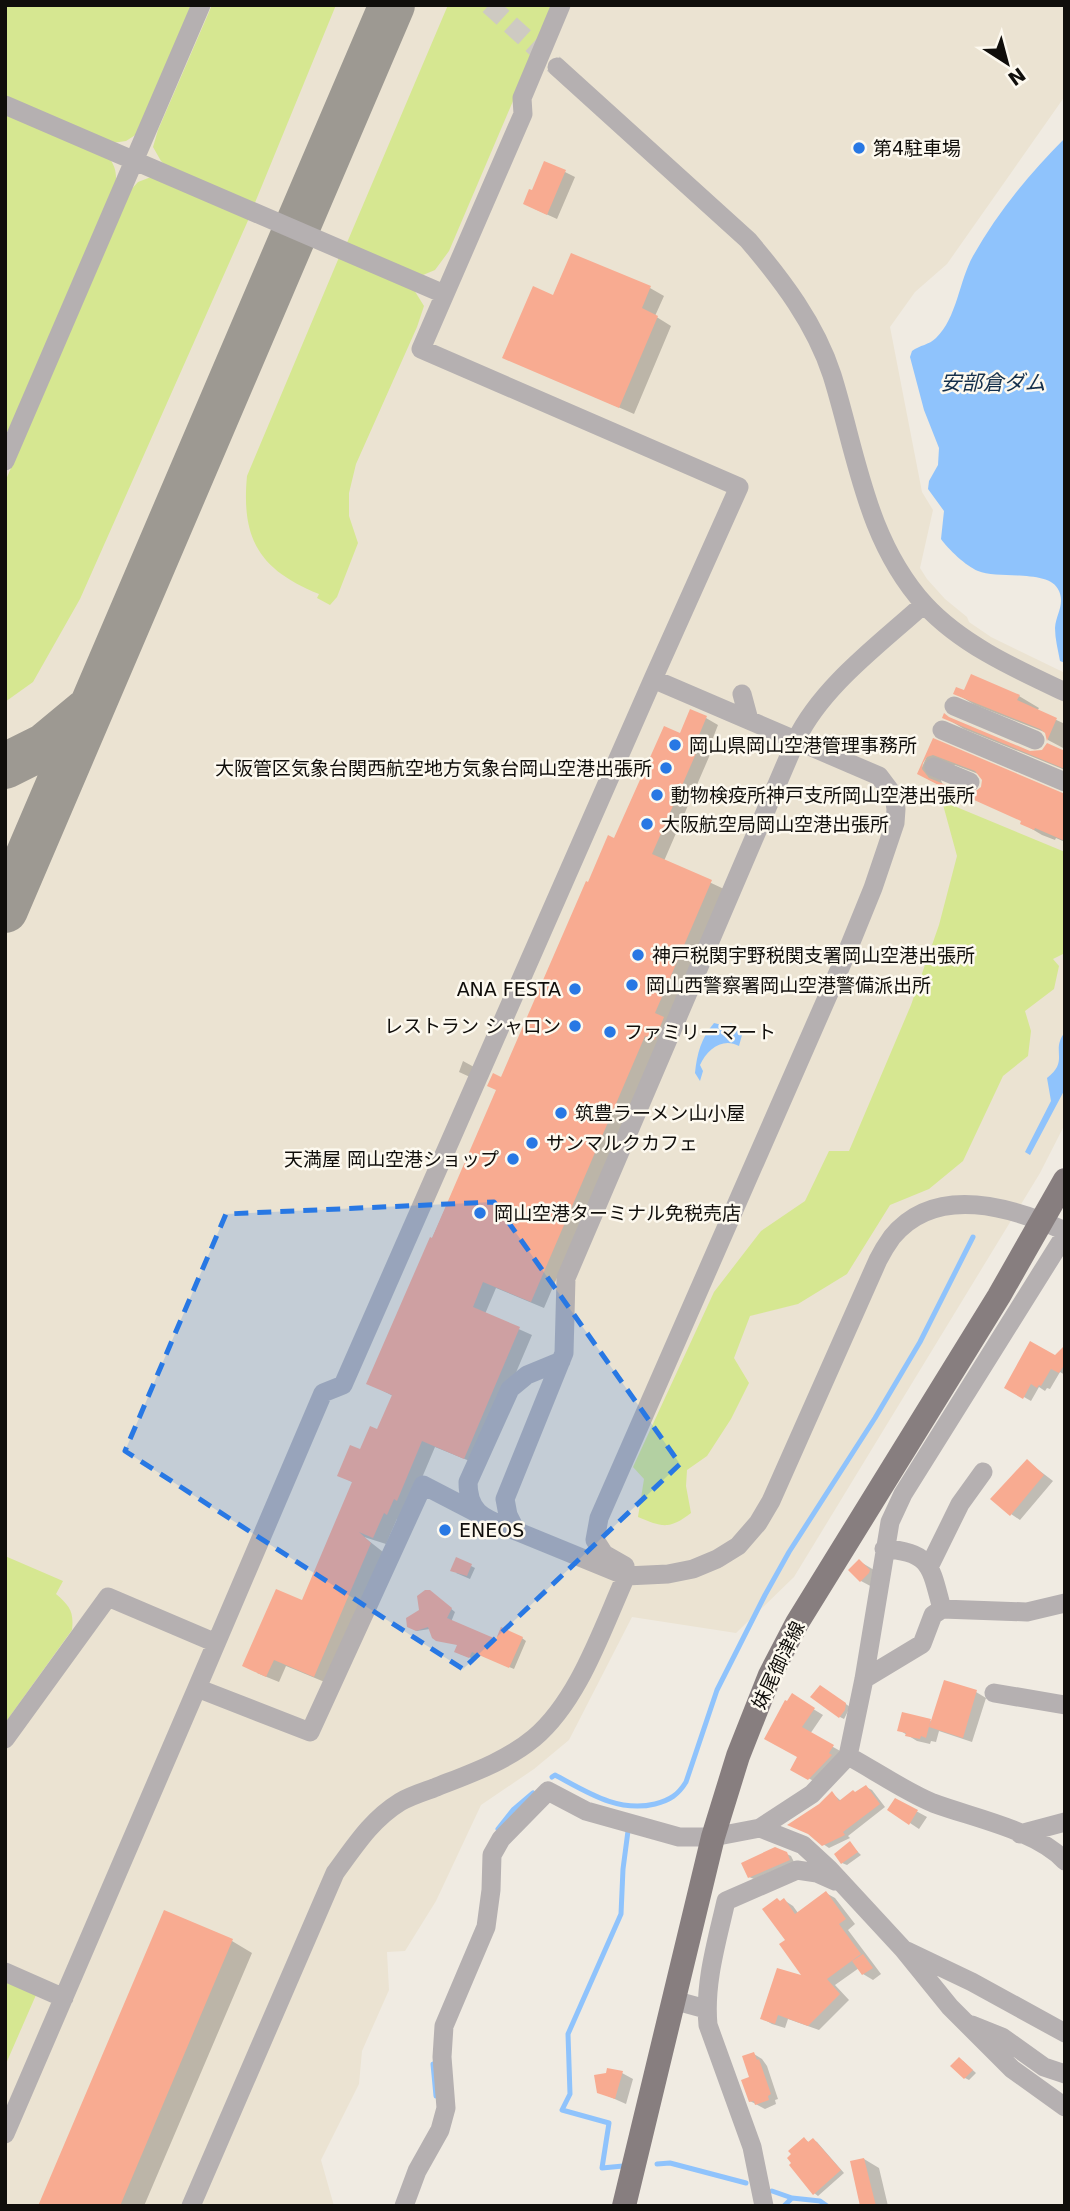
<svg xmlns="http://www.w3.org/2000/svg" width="1070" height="2211" font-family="'DejaVu Sans','Noto Sans JP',sans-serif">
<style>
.built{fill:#ebe3d2}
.green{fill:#d6e791}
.water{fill:#8fc3fc}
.shadow{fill:#0003;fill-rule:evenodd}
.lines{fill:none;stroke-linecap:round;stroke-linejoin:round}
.stream{stroke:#8fc3fc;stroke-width:5}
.taxiway{stroke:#9d9992;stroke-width:46}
.building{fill:#f8ab91;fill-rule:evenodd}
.minor-tunnel{stroke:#cecac2;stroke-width:19;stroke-dasharray:19 10;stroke-linecap:butt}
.minor{stroke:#b5b0b1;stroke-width:19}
.major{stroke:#877e7f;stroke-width:24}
.marked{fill:#2878e4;fill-opacity:0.2;stroke:#2878e4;stroke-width:5;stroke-dasharray:14 9;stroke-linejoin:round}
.poi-dot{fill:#2878e4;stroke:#fdf9ef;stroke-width:2.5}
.labels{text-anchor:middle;stroke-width:5;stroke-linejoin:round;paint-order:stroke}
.poi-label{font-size:19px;fill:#100e0b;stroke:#fdf9ef;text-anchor:start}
.street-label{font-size:19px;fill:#100e0b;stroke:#fdf9ef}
.water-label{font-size:21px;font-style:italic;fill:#142f4b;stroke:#fdf9ef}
</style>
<rect width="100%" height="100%" fill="#f0ebe2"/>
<path class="built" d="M5 5H1065V96L947 264 915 292 890 327 922 492 933 510 920 568 927 579 945 599 967 617 969 622 991 637 1065 673V1124L1040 1173 794 1577 736 1633 632 1617 569 1740 534 1769 481 1805 436 1901 405 1951 387 1952 389 1990 362 2051 359 2084 321 2160 334 2206H5Z"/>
<path class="green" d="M5 5H193L137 134 126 141 112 143 5 100Z
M212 5H336L254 205 172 172 161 161 153 147 158 130Z
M448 5H554L449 251 435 270 423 275 346 245Z
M5 111 107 155C117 167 117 176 115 191L12 428 5 433Z
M151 177 250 216 80 599 33 682 5 702V482L129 192 138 182Z
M340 255 411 285 424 306 417 327 356 464 349 493V516L358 543 337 597 330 605 317 598 319 594C260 570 241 540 247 476Z
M942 801 1065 852V953L1053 959 1059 966 1054 989 1025 1011 1031 1031 1028 1056 1003 1076 963 1161 929 1189 890 1205 847 1274 798 1304 750 1316 734 1358 749 1383 731 1419 707 1456 687 1470 686 1486 691 1513C669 1530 662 1527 638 1517L644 1479 633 1467 714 1292 761 1231 805 1201 829 1151H849L911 1005 939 925 957 856Z
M5 1556 63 1581 56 1594C70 1606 74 1612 72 1630L5 1723Z
M5 1981 36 1995 5 2066Z"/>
<path class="water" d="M1065 138V663L1060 661C1058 650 1055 639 1055 628 1056 614 1065 605 1059 591 1050 568 998 580 978 571 966 566 948 549 941 539L944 511 928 489 929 481 938 465 939 448 924 410 910 357 912 351C920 345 929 345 936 338 957 318 959 281 973 256 997 213 1029 174 1065 138Z
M714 1023 726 1026 731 1023 742 1035 739 1046C723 1037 707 1049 700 1065L703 1071 700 1081 695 1073C697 1054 701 1038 714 1023Z
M1065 1032V1089L1030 1155 1025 1152 1051 1101 1047 1078C1070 1060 1050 1051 1065 1032Z"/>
<path class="shadow" d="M565 172 575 177 557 219 535 209 533 192Z
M650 288 664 296 655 316 671 326 634 414 504 357 554 297Z
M965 692 1019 696 1039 708 1037 711 1065 724V749L1048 740 1047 733 975 705 955 693Z
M944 717 1030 753H1065V770L964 729Z
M706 718 718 725 709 748 712 750 664 861 724 889 544 1308 496 1288 485 1314 532 1335 477 1464 435 1447 410 1506 400 1520 397 1519 386 1544 364 1537 383 1552 327 1683 286 1666 279 1682 257 1673 303 1602 354 1483 339 1475 378 1431 393 1396 368 1383 589 884 681 735Z
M934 740 1065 796V842L1056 838 1055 840 1042 835 1022 823H1030L957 792 956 794 919 774ZM955 765 981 775 984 779 983 787 971 796 943 786 941 780Z
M463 1061 474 1067 470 1077 459 1072Z
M1065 1348V1375L1060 1372 1050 1389 1047 1388 1045 1391 1039 1387 1031 1401 1006 1387 1055 1357Z
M1027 1461 1053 1481 1020 1520 1011 1514Z
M859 1561 874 1570 876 1589 861 1581 850 1570Z
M471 1566 475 1568 470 1579 456 1573Z
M434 1595 455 1612 451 1622 497 1641 522 1638 526 1641 514 1669 476 1653 474 1659 460 1654 466 1648 430 1629 417 1631 409 1626Z
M945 1682 976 1692 986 1698 972 1742 939 1731 936 1742 931 1741 930 1744 917 1741 899 1730 930 1721 933 1722Z
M792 1696 823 1715 810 1734 842 1752 819 1784 792 1769 799 1757Z
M839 1699 850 1707 844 1719 840 1717Z
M866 1787 872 1790 885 1807 848 1836 850 1838 829 1848 823 1844 820 1805 832 1793 841 1801Z
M896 1800 927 1817 919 1829 910 1823Z
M850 1844 861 1855 847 1865 842 1863Z
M787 1854 791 1856 794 1862 754 1879 749 1877Z
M826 1893 835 1898 855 1924 848 1930 881 1974 873 1980 863 1974 859 1968 835 1985 849 2000 819 2030 788 2019 785 2028 772 2024 763 2019 805 1978 787 1940 781 1902 784 1900 793 1906 798 1913Z
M165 1913 232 1941 252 1953 144 2206H40Z
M754 2054 762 2059 767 2066 778 2099 775 2100 776 2104 765 2109 750 2101Z
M963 2061 976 2073 969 2080 965 2078Z
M622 2073 633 2079 626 2104 599 2092Z
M804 2139 810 2143 813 2140 817 2142 844 2173 818 2196 814 2193 793 2163Z
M864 2159 879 2168 888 2206H862Z"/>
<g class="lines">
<path class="stream" d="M552 1777 555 1775C587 1792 618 1813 655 1804 670 1800 678 1795 686 1782L717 1690 765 1595 789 1552 875 1418 920 1342 973 1237
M498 1829 513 1810 533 1793
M433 2064 436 2096
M657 2164 670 2163 746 2183
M623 2166 602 2168 609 2123 562 2110 570 2094 568 2034 621 1914 623 1869 628 1831
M772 2191 792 2198 784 2206
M792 2198 820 2201 827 2206"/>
<path class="taxiway" d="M5 766 45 746 86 712
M5 910 392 5"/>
</g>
<path class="building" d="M544 161 566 170 547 215 523 204 529 189 532 190Z
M571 253 651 286 642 308 658 316 619 408 502 358 533 286 553 295Z
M971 674 1020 695 1017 700 1057 718 1047 741 1045 733 1040 729 953 694 956 687 964 690Z
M690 709 707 716 697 740 701 742 652 854 712 880 655 1013 664 1017 655 1040 645 1036 531 1302 483 1282 473 1307 520 1327 464 1459 422 1441 397 1501 394 1499 387 1515 384 1513 373 1538 359 1532 371 1543 314 1677 274 1660 266 1677 242 1666 276 1589 302 1600 352 1482 337 1476 350 1445 360 1449 370 1426 377 1429 392 1395 366 1384 430 1237 432 1238 496 1090 487 1086 493 1073 501 1077 586 881 588 882 608 835 614 838 664 726 680 733Z
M944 713 949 717 1030 751 1042 750 1047 743 1065 751V769L942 718Z
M933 738 1065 794V841L1035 828 1034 830 1020 824 1021 821 963 795 962 797 917 774ZM933 755 975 771 982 780 981 787 972 794 966 793 929 778 922 769 923 763 927 757Z
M1030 1341 1055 1355 1065 1345V1364L1059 1373 1051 1369 1041 1386 1039 1385 1037 1388 1031 1384 1023 1399 1004 1388Z
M1027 1459 1044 1475 1010 1516 990 1499Z
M456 1557 472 1564 467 1576 450 1571Z
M859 1559 870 1570 869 1573 860 1582 848 1570Z
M425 1590H430L452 1608 447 1618 496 1639 501 1627 523 1637 509 1668 472 1652 469 1658 454 1652 457 1645 436 1641 432 1638 428 1627 416 1631 407 1627 406 1618 419 1610 417 1596Z
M944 1680 977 1690 963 1738 929 1727Z
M820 1685 846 1703 845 1710 839 1718 810 1697Z
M792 1693 815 1708 802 1727 834 1745 829 1753 832 1755 808 1780 790 1770 797 1757 764 1739 785 1700 787 1701Z
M902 1712 931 1719 926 1738 921 1736 920 1739 905 1736 906 1733 897 1731Z
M866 1785 880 1804 843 1832 845 1835 822 1846 808 1834 787 1825 819 1804 832 1791 839 1801 853 1790 855 1792Z
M895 1798 918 1810 909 1825 887 1810Z
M850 1841 858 1852 841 1864 834 1854Z
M775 1847 787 1852 790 1860 748 1878 741 1863Z
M826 1891 846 1919 839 1924 861 1954 827 1979 840 1994 808 2026 778 2015 775 2024 760 2019 777 1968 801 1975 779 1944 785 1940 762 1909 777 1898 780 1901 784 1898 795 1914Z
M164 1910 233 1939 120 2206H38Z
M863 1954 873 1968 862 1975 852 1961Z
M754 2052 757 2060 759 2059 771 2094 768 2096 769 2100 755 2105 754 2101 749 2102 741 2080 749 2077 742 2056Z
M959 2057 973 2070 964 2079 950 2066Z
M607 2068 623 2071 615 2099 597 2093 594 2075 606 2073Z
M804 2137 808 2142 813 2138 841 2170 813 2195 789 2165 791 2163 787 2158 791 2154 788 2151Z
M864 2158 876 2206H860L850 2161Z"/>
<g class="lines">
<path class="minor-tunnel" d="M489 5 557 67"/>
<path class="minor" d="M557 67 748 240C782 280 815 323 832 375 857 455 866 540 925 605 962 645 1016 669 1065 692
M5 105 444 294
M5 461 201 5
M924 604C880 644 822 686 796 740L566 1278 564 1353 505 1499 508 1515 516 1531 626 1576 668 1574 693 1569 717 1559 738 1546 758 1523 771 1501 878 1260C882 1252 887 1244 892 1237 936 1183 1012 1207 1065 1231
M742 694 749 720
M954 706 1035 740
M942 730 1065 782
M934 767 970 782
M516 1531C489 1519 468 1517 468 1482L510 1389 527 1375 561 1361
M884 1549C932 1551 931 1569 942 1609L1027 1612 1065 1603
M625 1566 604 1554 595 1540 599 1518 847 952 873 888 895 823 896 809 894 796 879 776 653 679
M929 1567 960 1504 983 1472
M864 1679 922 1644 933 1615 942 1609
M197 1688 323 1393 343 1385 653 679 739 487 421 349 523 114 522 98 561 5
M994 1693 1065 1705
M5 1739 108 1597 216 1643
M848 1756C876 1771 904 1791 933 1803 973 1818 1036 1830 1065 1861
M760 1828 812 1794 848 1756 864 1679 890 1522 903 1494 1065 1235
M1020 1834 1065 1822
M907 1951 972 1982 1065 2033
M5 1972 64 1998
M673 2000 706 2009
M972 2025 1002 2037 1044 2067 1065 2074
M5 2134 197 1688 310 1732 423 1485 477 1513
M191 2206 335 1873C355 1846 371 1820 400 1802 410 1796 423 1792 434 1788 469 1774 505 1762 534 1738 579 1700 602 1629 626 1576
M404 2206 417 2171 440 2130 446 2108 442 2057 444 2026 486 1927 491 1890 492 1855 501 1839 548 1791 586 1811 679 1837H713L760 1828 803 1845 829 1869 903 1949 950 2007 1012 2069 1065 2107
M764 2206 752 2147 708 2025C704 1983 717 1941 726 1901L797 1870 817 1873 835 1881"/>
<path class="major" d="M624 2206 713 1837 738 1756 770 1675 797 1623 999 1296 1065 1180"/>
</g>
<path class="marked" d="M494 1202 680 1464 463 1669 125 1451 226 1214Z"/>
<g class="poi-dot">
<circle cx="859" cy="148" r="7"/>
<circle cx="675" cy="745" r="7"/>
<circle cx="666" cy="768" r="7"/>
<circle cx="657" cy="795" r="7"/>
<circle cx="647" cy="824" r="7"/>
<circle cx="638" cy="955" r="7"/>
<circle cx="632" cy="985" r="7"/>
<circle cx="575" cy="989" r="7"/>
<circle cx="575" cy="1026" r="7"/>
<circle cx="610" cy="1032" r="7"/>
<circle cx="561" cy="1113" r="7"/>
<circle cx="532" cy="1143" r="7"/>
<circle cx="513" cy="1159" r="7"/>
<circle cx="480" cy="1213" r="7"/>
<circle cx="445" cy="1530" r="7"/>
</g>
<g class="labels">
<g class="poi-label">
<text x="873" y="155">第4駐車場</text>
<text x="689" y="752">岡山県岡山空港管理事務所</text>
<text x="652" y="775" text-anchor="end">大阪管区気象台関西航空地方気象台岡山空港出張所</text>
<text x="671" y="802">動物検疫所神戸支所岡山空港出張所</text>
<text x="661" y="831">大阪航空局岡山空港出張所</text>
<text x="652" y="962">神戸税関宇野税関支署岡山空港出張所</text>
<text x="646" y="992">岡山西警察署岡山空港警備派出所</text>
<text x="561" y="996" text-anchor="end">ANA FESTA</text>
<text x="561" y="1033" text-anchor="end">レストラン シャロン</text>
<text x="624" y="1039">ファミリーマート</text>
<text x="575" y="1120">筑豊ラーメン山小屋</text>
<text x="546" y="1150">サンマルクカフェ</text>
<text x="499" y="1166" text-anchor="end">天満屋 岡山空港ショップ</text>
<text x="494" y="1220">岡山空港ターミナル免税売店</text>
<text x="459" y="1537">ENEOS</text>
</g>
<g class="street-label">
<text transform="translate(778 1665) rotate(-64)" y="7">妹尾御津線</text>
</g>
<g class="water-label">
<text x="993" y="390">安部倉ダム</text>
</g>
</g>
<rect width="1070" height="2211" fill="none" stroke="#100e0b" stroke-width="14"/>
<g transform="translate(1007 63) rotate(144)" stroke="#fdf9ef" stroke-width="5" paint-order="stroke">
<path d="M0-5L12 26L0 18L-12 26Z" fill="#100e0b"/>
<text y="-10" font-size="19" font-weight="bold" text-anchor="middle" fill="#100e0b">N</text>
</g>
</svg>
